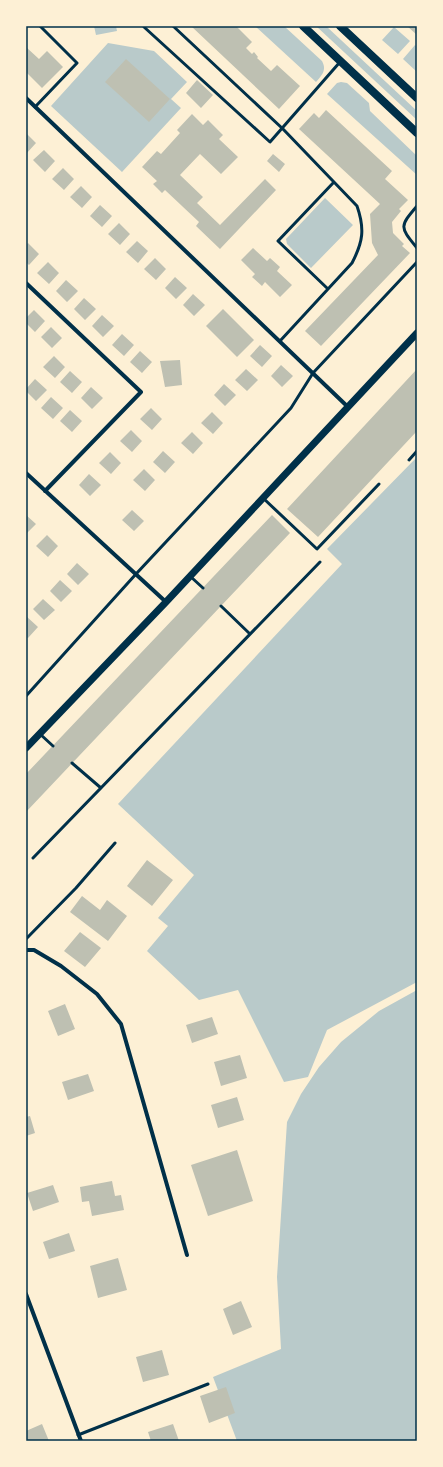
<svg xmlns="http://www.w3.org/2000/svg" width="443" height="1467" font-family="'Fira Sans Condensed',sans-serif">
<style>
.green{fill:#b9caca}
.building{fill:#bec0b2}
.lines{fill:none;stroke-linecap:round;stroke-linejoin:round}
.service{stroke:#003049;stroke-width:3}
.minor{stroke:#003049;stroke-width:4}
.tertiary{stroke:#003049;stroke-width:7}
.secondary{stroke:#003049;stroke-width:8}
.neatline{fill:none;stroke:#003049;stroke-width:1.5}
</style>
<rect width="100%" height="100%" fill="#fdf0d5"/>
<path class="green" d="M94 26H116L117 31 96 35Z
M255 26H284L322 61C327 70 322 75 316 82Z
M316 26H326L417 111V120Z
M394 27 410 41 398 54 382 40Z
M108 43 154 51 187 82 171 99 181 108 122 172 51 106Z
M415 45 417 47V72L403 59Z
M341 82 347 83 369 103 370 111 417 156V175L327 94 337 83Z
M325 198 353 225 311 268 287 244 286 239Z
M417 457V982L327 1030 308 1077 284 1082 238 990 199 1000 147 951 168 926 158 918 194 875 118 804 342 564 327 549Z
M417 990V1441H237L213 1377 281 1349 277 1277 287 1122 301 1094 319 1067 341 1042 379 1011Z"/>
<path class="building" d="M191 26H236L252 42 246 48 252 54 254 52 258 57 257 58 271 71 277 65 300 86 279 109Z
M407 26H417V35Z
M26 47 39 59 47 51 63 67 42 88 26 72Z
M126 59 170 99 149 122 105 82Z
M197 80 213 95 201 108 186 93Z
M326 110 392 171 385 179 408 200 399 209 401 211 392 222 393 233 404 244 402 246 410 253 321 346 305 331 378 255 372 243 370 214 380 204 299 129 314 113 319 118Z
M192 114 203 125 208 120 223 135 219 139 238 157 221 174 200 154 180 175 203 197 197 203 220 225 265 179 276 190 220 249 196 226 199 222 165 190 162 193 153 184 157 181 142 167 157 151 161 154 180 133 177 130Z
M26 133 36 143 26 154Z
M44 150 55 161 45 172 33 160Z
M273 154 285 164 279 172 267 161Z
M63 168 74 179 64 190 52 179Z
M81 186 92 197 82 208 70 197Z
M100 205 112 216 102 227 90 216Z
M119 223 130 234 120 245 108 234Z
M137 241 148 251 138 263 126 252Z
M28 243 39 254 29 265 26 262V245Z
M253 248 267 261 270 258 280 267 277 271 292 285 280 297 265 282 262 286 252 277 255 274 241 260Z
M155 258 166 269 156 280 144 269Z
M48 262 59 273 49 284 37 273Z
M175 277 187 288 176 299 165 288Z
M66 280 78 291 67 302 56 291Z
M193 294 205 305 194 316 183 305Z
M84 298 96 309 85 320 74 309Z
M223 309 254 340 237 357 206 326Z
M34 310 45 321 35 332 26 323V318Z
M102 315 114 326 103 337 92 326Z
M51 327 62 338 52 348 41 337Z
M122 334 134 345 124 356 112 345Z
M260 345 272 356 262 367 250 356Z
M140 351 152 362 142 373 130 362Z
M54 356 65 367 55 378 43 367Z
M180 360 182 385 165 387 160 361Z
M281 365 293 376 282 387 271 376Z
M246 369 258 380 247 391 235 380Z
M417 369V431L318 537 287 509Z
M70 371 82 382 72 393 60 382Z
M35 379 47 390 36 401 26 391V389Z
M224 384 236 395 225 406 214 395Z
M91 387 103 398 92 409 81 398Z
M51 397 63 408 53 419 41 408Z
M151 408 162 419 152 430 140 419Z
M70 410 82 421 72 432 60 421Z
M212 412 223 423 213 434 201 423Z
M131 430 142 441 132 452 120 441Z
M192 432 203 443 193 454 181 443Z
M163 451 175 462 165 473 153 462Z
M110 452 121 463 111 474 99 463Z
M144 469 155 480 145 491 133 480Z
M89 474 101 485 90 496 79 485Z
M132 510 144 521 134 531 122 520Z
M26 515 36 524 26 534Z
M272 515 290 533 26 812V774Z
M47 535 58 546 48 557 36 546Z
M77 563 89 574 78 585 67 574Z
M60 580 72 591 61 602 50 591Z
M43 599 55 610 44 620 33 609Z
M26 616 38 627 28 638 26 637Z
M147 860 173 880 152 906 127 886Z
M82 896 100 910 107 900 127 916 108 941 70 912Z
M80 932 101 948 85 967 64 951Z
M65 1004 75 1029 58 1036 48 1011Z
M212 1017 218 1034 192 1043 186 1025Z
M240 1055 247 1078 221 1086 214 1062Z
M88 1074 94 1091 68 1100 62 1082Z
M237 1097 244 1120 218 1128 211 1105Z
M30 1116 35 1133 26 1136V1117Z
M237 1150 253 1201 208 1216 191 1165Z
M112 1181 115 1196 121 1195 124 1210 92 1216 89 1201 82 1202 80 1187Z
M53 1185 59 1202 33 1211 27 1193Z
M69 1233 75 1251 49 1259 43 1242Z
M118 1258 127 1290 98 1298 90 1266Z
M241 1301 252 1327 233 1335 223 1309Z
M162 1350 169 1375 143 1382 136 1357Z
M226 1387 235 1413 209 1423 200 1396Z
M42 1424 49 1441H26V1431Z
M173 1424 179 1441H151L148 1432Z"/>
<g class="lines">
<path class="service" d="M145 26 144 27 270 142 340 62
M173 26 283 129 357 206C365 229 363 242 352 263L280 341
M35 107 77 63 40 26
M417 206C399 227 400 227 417 248
M328 289 278 241 334 182
M409 460 417 451
M263 498 317 549 379 484
M191 577 203 588
M221 606 250 634
M26 696 136 574 291 408 313 373 417 262
M40 734 53 746
M72 763 101 788
M33 858 320 562
M26 939 76 888 115 843
M78 1435 208 1384"/>
<path class="minor" d="M26 98 348 407
M26 283 141 392 45 491
M26 473 166 602
M26 950H34L61 966 97 994 121 1024 187 1255
M26 1294 81 1441"/>
<path class="tertiary" d="M26 748 166 602 417 333"/>
<path class="secondary" d="M303 26 417 133
M340 26 417 98"/>
</g>
<rect width="443" height="1467" fill="none" stroke="#fdf0d5" stroke-width="54"/>
<rect x="27" y="27" width="389" height="1413" class="neatline"/>
</svg>
